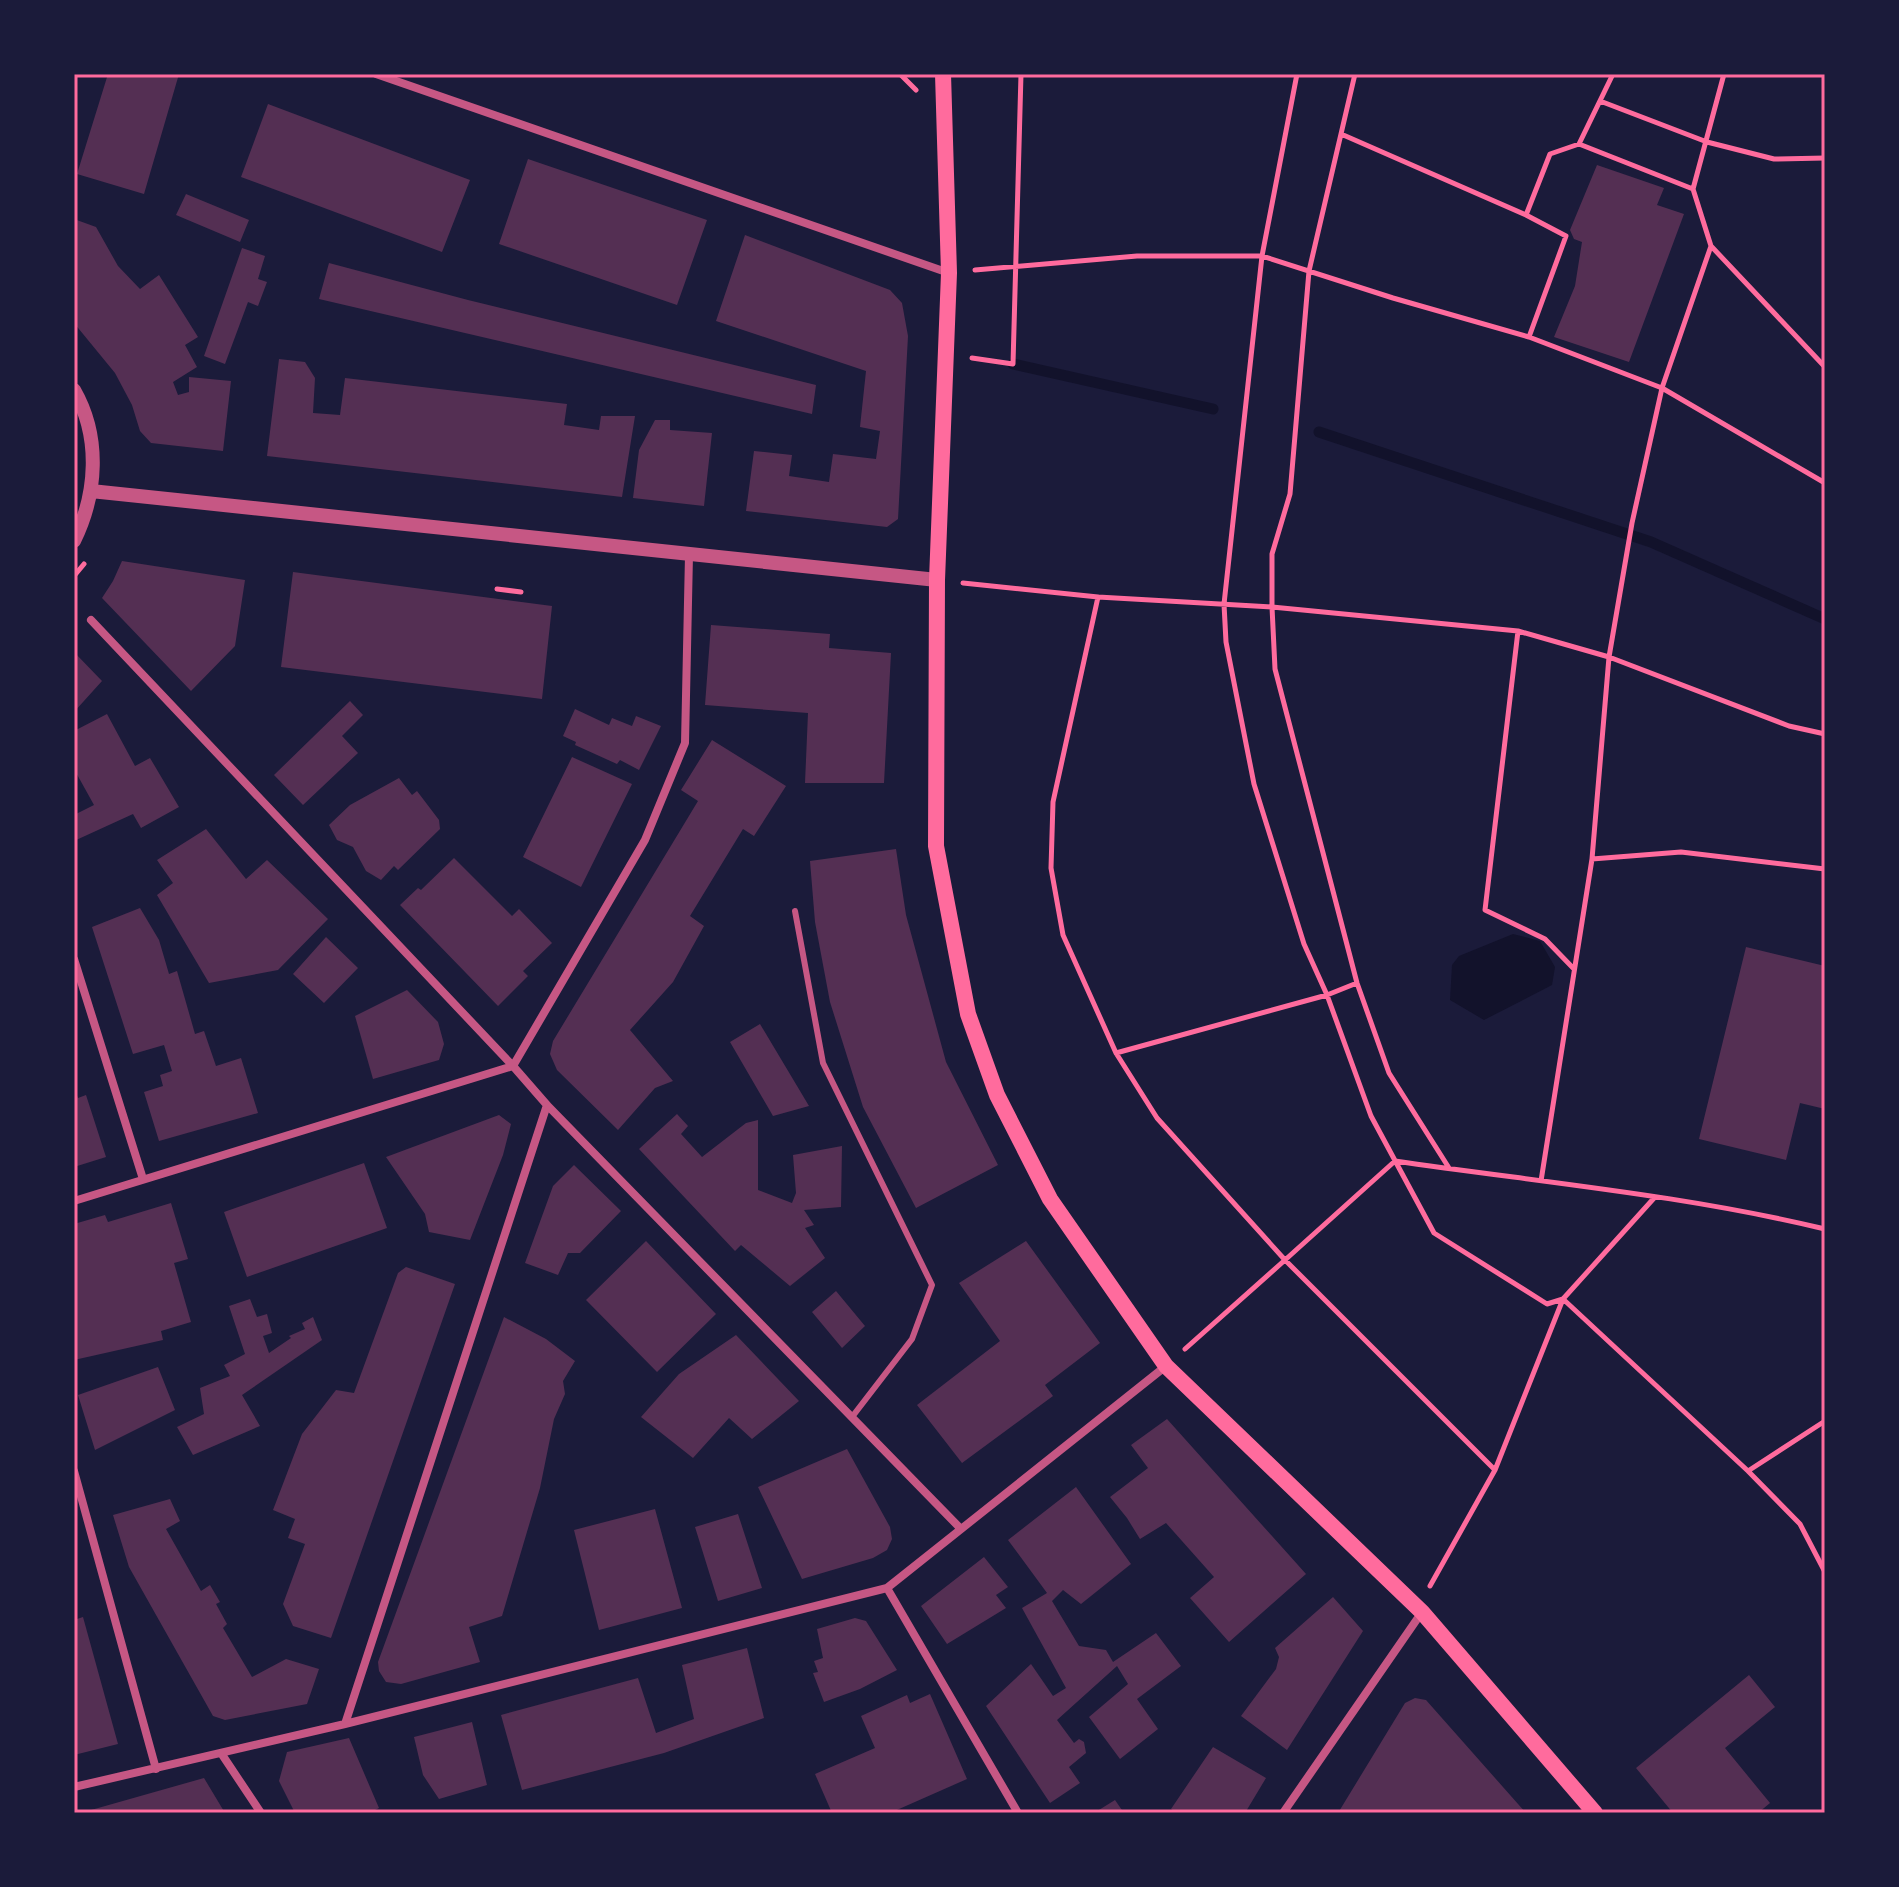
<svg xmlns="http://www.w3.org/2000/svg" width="1899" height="1887" font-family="'PT Sans Narrow',sans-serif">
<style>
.water{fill:#12122b}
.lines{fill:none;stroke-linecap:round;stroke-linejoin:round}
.stream{stroke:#12122b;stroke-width:11}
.building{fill:#542f53}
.path{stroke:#ff6b9d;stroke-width:5}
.service{stroke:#c65784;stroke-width:6}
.minor{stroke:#c65784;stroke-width:8}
.tertiary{stroke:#c65784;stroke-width:14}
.secondary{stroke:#ff6b9d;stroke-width:16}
.neatline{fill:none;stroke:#ff6b9d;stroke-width:3}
</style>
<rect width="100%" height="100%" fill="#1b1b3a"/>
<path class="water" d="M1513 934 1540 941 1555 967 1552 985 1484 1020 1450 1000 1452 965 1459 956Z"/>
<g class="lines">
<path class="stream" d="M1013 364 1213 409
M1319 432 1651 542 1825 619"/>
</g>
<path class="building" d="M108 74H179L144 194 77 174Z
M268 104 470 180 442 252 241 177Z
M528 159 707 220 677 305 499 244Z
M1597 165 1664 188 1657 205 1684 214 1629 362 1554 337 1575 286 1582 242 1574 239 1570 230Z
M186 194 249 220 240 242 176 215Z
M74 219 96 227 118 266 140 289 159 275 198 337 185 345 197 367 173 382 178 395 189 392V377L231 381 223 451 151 443 140 431 132 405 115 373 74 323Z
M745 235 890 290 902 303 908 336 898 519 887 527 746 511 754 451 792 455 789 476 829 482 833 454 876 459 880 431 860 427 866 371 716 321Z
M242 248 265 256 258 279 267 282 258 306 248 302 225 364 204 356Z
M329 263 468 300 816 385 812 414 319 299Z
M279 359 305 362 315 378 313 413 340 415 345 378 567 404 564 425 599 430 601 416H635L622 497 267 456Z
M655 420H670V430L712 433 704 506 633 498 639 450Z
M122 561 245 580 235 646 191 691 102 598 113 581Z
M293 572 552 606 542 699 281 667Z
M711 625 830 634 829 648 891 653 884 783H805L808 713 705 705Z
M74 652 102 681 74 712Z
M350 701 363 715 342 736 358 753 303 805 274 775Z
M575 709 609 725 612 718 632 726 636 716 661 726 639 770 620 760 617 764 575 745 576 742 563 736Z
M107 714 135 766 150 758 179 807 141 828 133 814 74 841V815L94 805 74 769V731Z
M712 740 786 786 754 836 743 829 690 916 704 926 673 982 630 1030 673 1081 655 1088 618 1130 557 1070 550 1054 553 1041 698 801 681 790Z
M572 757 632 784 581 887 523 857Z
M399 778 412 795 417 791 439 820 440 829 398 870 394 866 381 880 366 871 353 847 337 840 329 825 350 805Z
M206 829 246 879 267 860 328 919 278 970 209 983 157 895 173 883 157 860Z
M896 849 906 915 946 1062 998 1165 916 1208 863 1107 830 1002 815 922 810 861Z
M454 858 512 916 519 909 552 943 523 971 528 976 498 1006 400 905 418 888 421 890Z
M140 908 159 940 169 974 177 971 195 1034 204 1031 216 1066 241 1058 258 1113 159 1141 144 1092 163 1086 160 1075 172 1071 164 1045 133 1054 92 927Z
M326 937 358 968 324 1003 293 974Z
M1746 947 1825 966V1109L1800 1103 1786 1160 1699 1139Z
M407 990 438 1022 444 1044 439 1060 373 1079 355 1016Z
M760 1024 809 1106 773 1116 730 1042Z
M74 1088 78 1098 86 1095 106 1157 74 1167Z
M677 1114 688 1126 681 1134 702 1157 746 1123 758 1120V1190L792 1203 796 1193 793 1155 842 1146 841 1207 804 1210 814 1225 805 1228 825 1258 790 1286 741 1245 735 1251 639 1149Z
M499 1115 511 1124 503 1155 470 1240 429 1232 425 1214 386 1157Z
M364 1163 387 1228 247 1277 224 1212Z
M574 1165 621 1211 580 1253H568L558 1275 525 1263 553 1186Z
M171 1203 188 1259 174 1263 191 1322 161 1331 163 1340 74 1360V1224L105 1215 108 1222Z
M646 1241 716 1314 657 1372 586 1300Z
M1026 1241 1100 1343 1045 1385 1053 1396 962 1463 917 1405 1000 1341 959 1283Z
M406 1267 455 1284 331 1638 293 1626 283 1604 305 1544 288 1538 295 1519 273 1510 302 1434 336 1390 354 1393 398 1273Z
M836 1291 865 1326 842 1348 812 1312Z
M250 1299 257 1317 267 1314 272 1333 263 1336 269 1353 291 1338 289 1336 305 1329 302 1323 313 1317 322 1340 242 1395 260 1426 193 1455 177 1427 204 1414 200 1388 230 1376 224 1365 245 1354 229 1306Z
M504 1317 546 1339 575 1361 563 1381 565 1394 554 1419 540 1488 502 1616 469 1627 480 1662 401 1684 386 1682 379 1671 378 1662Z
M736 1335 799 1401 752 1439 729 1418 693 1458 641 1417 679 1374Z
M158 1367 175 1410 95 1450 78 1395Z
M1167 1419 1306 1574 1229 1642 1190 1598 1214 1577 1166 1523 1140 1539 1127 1518 1110 1497 1148 1468 1131 1445Z
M847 1449 890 1527 892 1539 887 1550 873 1558 802 1579 758 1487Z
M1076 1487 1131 1564 1081 1604 1063 1590 1052 1601 1079 1646 1106 1650 1113 1662 1156 1633 1181 1666 1137 1699 1158 1729 1120 1759 1089 1717 1128 1684 1117 1666 1057 1720 1074 1743 1079 1739 1084 1742 1086 1753 1069 1767 1080 1783 1050 1803 986 1706 1031 1664 1053 1696 1066 1688 1022 1608 1047 1593 1008 1540Z
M170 1499 180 1521 166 1529 201 1591 210 1585 220 1602 216 1604 227 1624 223 1628 252 1677 286 1659 319 1669 307 1704 225 1720 213 1716 129 1567 113 1515Z
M655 1509 682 1608 599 1630 574 1530Z
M738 1514 762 1588 718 1601 695 1527Z
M984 1557 1008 1587 996 1595 1006 1608 947 1644 921 1606Z
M1333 1597 1363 1631 1287 1750 1241 1716 1276 1669 1279 1657 1275 1648Z
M83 1617 118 1744 74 1755V1620Z
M855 1618 866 1621 897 1670 860 1689 824 1702 813 1673 818 1672 814 1661 823 1658 817 1629Z
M747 1648 764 1718 664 1753 522 1790 501 1715 638 1678 656 1733 694 1719 682 1665Z
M1749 1675 1775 1707 1725 1748 1770 1803 1758 1813H1673L1636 1768Z
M930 1694 967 1779 890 1813H832L815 1774 875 1748 861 1716 907 1695 910 1703Z
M1415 1698 1426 1700 1526 1813H1338L1405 1703Z
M472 1722 487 1785 439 1799 423 1775 414 1737Z
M349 1738 379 1808 369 1813H295L279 1781 287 1752Z
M1213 1747 1266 1778 1245 1813H1177L1171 1809Z
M204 1778 225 1813H84V1812Z
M1115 1800 1124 1813H1094Z"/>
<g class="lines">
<path class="path" d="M900 74 916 90
M1297 74 1262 256 1224 604 1226 642 1254 784 1304 944 1327 995 1371 1116 1434 1233 1547 1304 1563 1299 1748 1471 1800 1524 1825 1572
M1600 101 1707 142 1774 159 1825 158
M1341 134 1526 215 1550 154 1579 144 1613 74
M1579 144 1693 189 1711 246
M1693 189 1724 74
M1526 215 1566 236 1529 337 1662 388 1711 246 1825 367
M975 270 1137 256H1262L1393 298 1529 337
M972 358 1013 364 1021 74
M74 576 84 564
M963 583 1098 597 1272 607V554L1290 494 1309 271 1355 74
M497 589 521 592
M1098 597 1053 802 1051 868 1063 935 1116 1053 1157 1118 1285 1260 1395 1161C1539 1182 1684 1195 1825 1229
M1518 631 1485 910 1545 939 1574 969
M1592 859 1681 852 1825 869
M1116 1053 1327 995 1357 983
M1449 1168 1389 1073 1357 983 1275 669 1272 607 1518 631 1609 657 1789 726 1825 734
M1541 1181 1592 859 1609 657 1632 523 1662 388 1825 483
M1185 1349 1285 1260 1495 1470
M1748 1471 1825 1421
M1430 1586 1495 1470 1563 1299 1655 1197"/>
<path class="service" d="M795 911 823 1063 932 1285 912 1339 852 1417"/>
<path class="minor" d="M376 74 949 273
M91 620 513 1066 547 1105 961 1529
M74 959 143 1179
M513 1066 645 840 685 743 689 555
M74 1201 513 1066
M74 1471 156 1769
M887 1588 1018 1813
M345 1724 547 1105
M221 1753 261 1813
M74 1787 345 1724 887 1588 1166 1366
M1283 1813 1422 1612"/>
<path class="tertiary" d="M74 390C101 437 97 494 74 541
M91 491 937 580"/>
<path class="secondary" d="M943 74 949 273 937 580 936 846 968 1014 997 1095 1050 1199 1166 1366 1422 1612 1595 1813"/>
</g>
<rect width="1899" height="1887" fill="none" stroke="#1b1b3a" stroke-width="152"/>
<rect x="76" y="76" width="1747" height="1735" class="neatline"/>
</svg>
